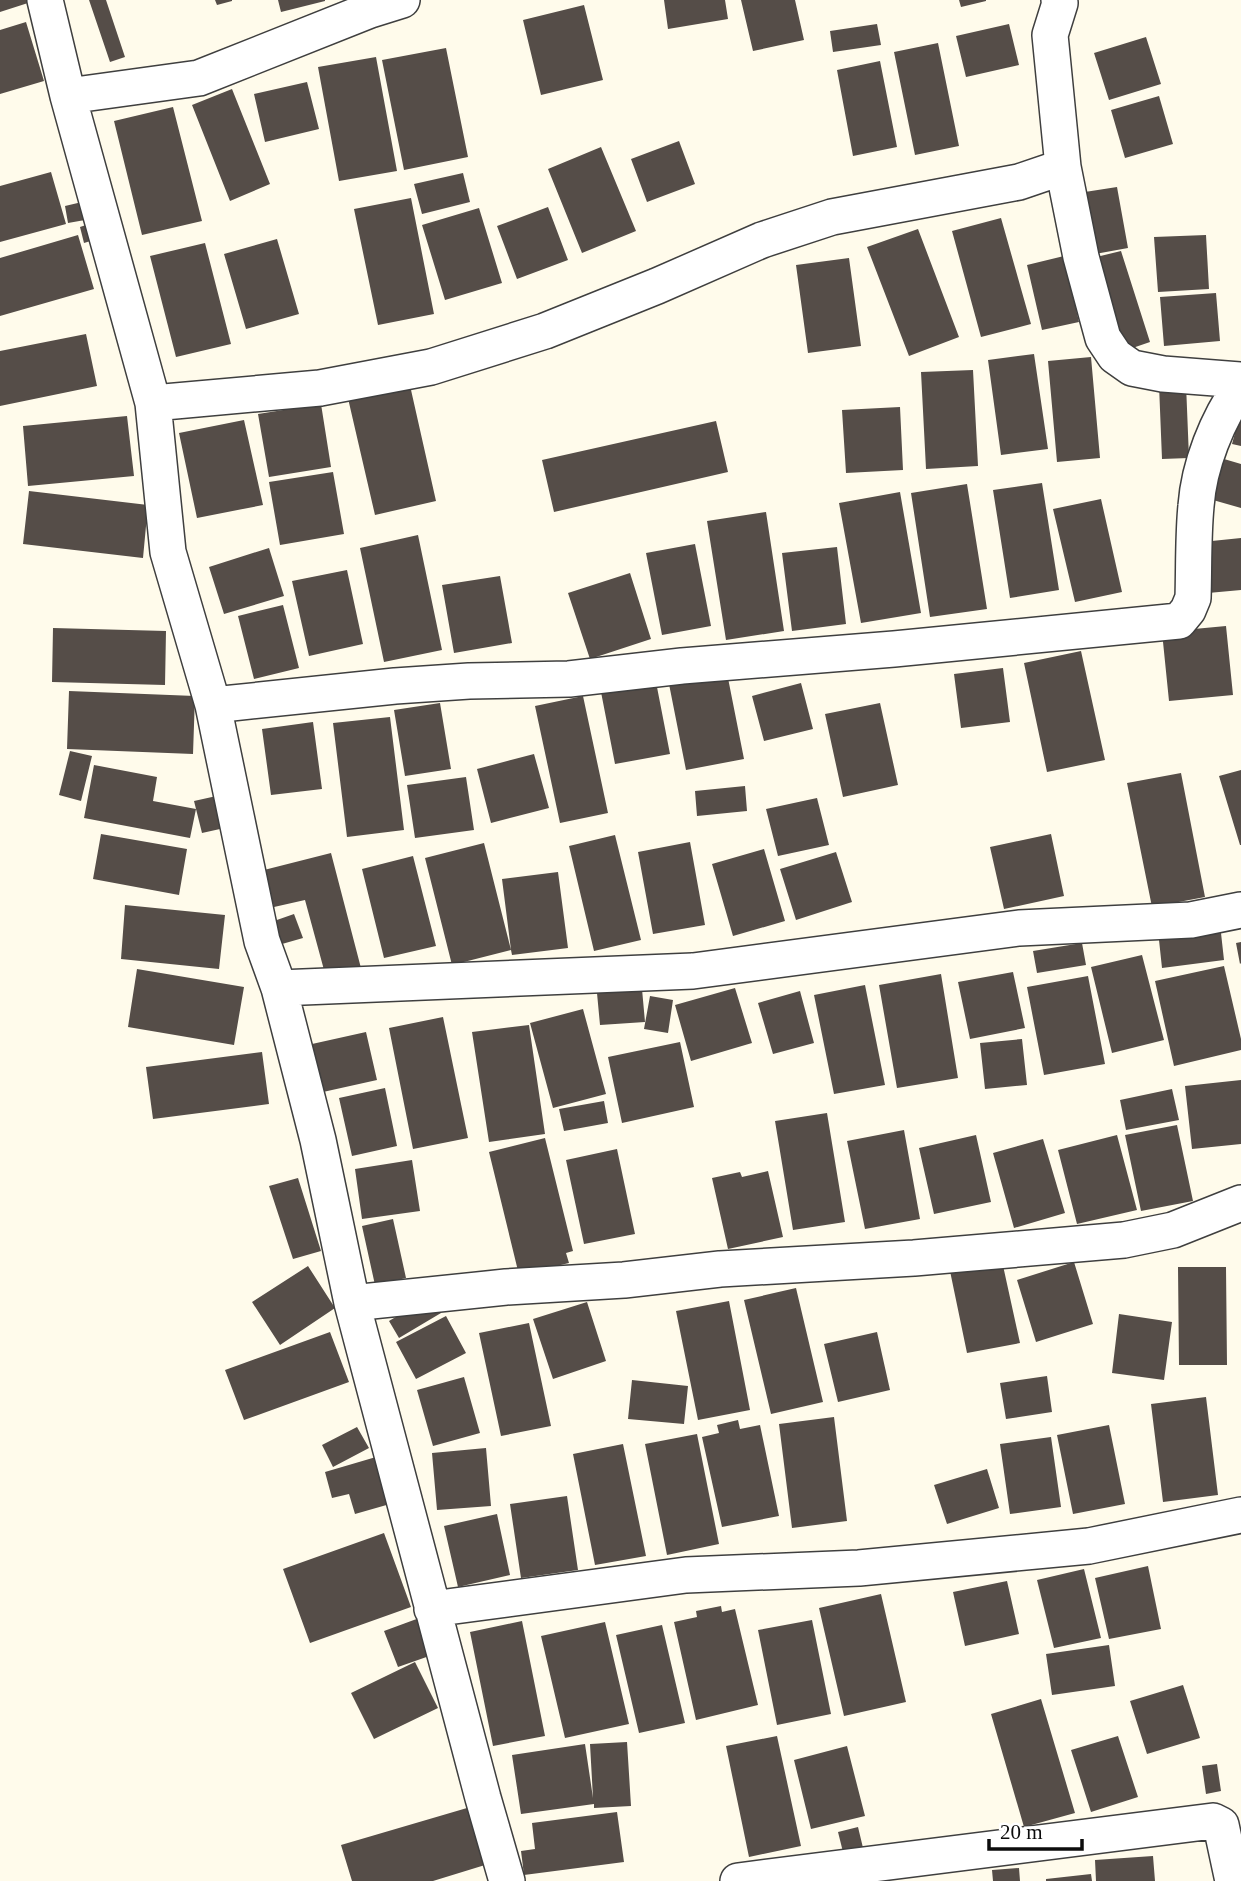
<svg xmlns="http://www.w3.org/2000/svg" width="1241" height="1881" font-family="'Times New Roman',serif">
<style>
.building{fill:#554d48}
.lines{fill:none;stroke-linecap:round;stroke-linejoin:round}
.minor-casing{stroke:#3f3f3f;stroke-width:38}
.minor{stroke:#fff;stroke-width:35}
</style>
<rect width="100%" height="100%" fill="#fffbeb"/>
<path class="building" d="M0 0H27L28 3 0 12Z
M89 0H106L125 57 110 62Z
M215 0H232V1L217 5Z
M278 0H325V1L281 12Z
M664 0H725L728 19 668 29Z
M741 0H795L804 40 753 51Z
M959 0H986V1L961 7Z
M584 5 603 80 541 95 523 20Z
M26 22 44 81 0 94V30Z
M877 24 881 45 833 52 830 31Z
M1009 24 1019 65 966 77 956 36Z
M1146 37 1161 84 1109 100 1094 53Z
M938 43 959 146 915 155 894 52Z
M446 48 468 157 404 170 382 60Z
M376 57 397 171 339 181 318 67Z
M880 61 897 147 853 156 837 70Z
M307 82 319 129 265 142 254 94Z
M232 89 270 184 230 201 192 105Z
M1159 96 1173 144 1125 158 1111 110Z
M173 107 202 221 142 235 114 121Z
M679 141 695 184 647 202 631 159Z
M601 147 636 231 582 253 548 169Z
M51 172 66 224 0 242V186Z
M463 173 470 202 422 214 414 184Z
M1117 187 1128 248 1084 256 1072 194Z
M411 198 434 314 378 325 354 209Z
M82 202 85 220 68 223 65 206Z
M548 207 568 260 517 279 497 226Z
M479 208 502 283 445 300 422 225Z
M1001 218 1031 324 981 337 952 231Z
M92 223 97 239 84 243 80 227Z
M918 229 959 337 909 356 867 247Z
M78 235 94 289 0 316V258Z
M1206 235 1209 289 1158 292 1154 237Z
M277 239 299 314 246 329 224 254Z
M205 243 231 344 176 357 150 256Z
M1121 251 1150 342 1115 354 1084 260Z
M1064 256 1079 322 1042 330 1027 265Z
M849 258 861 346 808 353 796 265Z
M1216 293 1220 341 1164 346 1160 297Z
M86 334 97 386 0 406V351Z
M1034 354 1048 449 1001 455 988 360Z
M1091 357 1100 458 1057 462 1048 361Z
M973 370 978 466 926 469 921 372Z
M409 381 436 501 375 515 347 394Z
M1186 384 1189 458 1162 459 1159 385Z
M321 404 331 467 269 477 258 414Z
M900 407 903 470 846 473 842 410Z
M1240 414H1241V446L1232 444Z
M127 416 134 476 28 486 23 426Z
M244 420 263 505 197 518 179 433Z
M716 421 728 472 554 512 542 460Z
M1224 459 1241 464V508L1213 500Z
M333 472 344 534 280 545 269 482Z
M1042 483 1059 590 1010 598 993 490Z
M967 484 987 609 930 617 911 493Z
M29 491 148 505 143 558 23 544Z
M900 492 921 613 861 623 839 503Z
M1101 499 1122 592 1075 602 1053 509Z
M766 512 784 631 726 640 707 521Z
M418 535 442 650 384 662 360 548Z
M1241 538V590L1208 593 1202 542Z
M695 544 711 626 662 635 646 553Z
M837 547 846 624 792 631 782 553Z
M269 548 284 596 224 614 209 567Z
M347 570 363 644 309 656 292 581Z
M630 573 651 639 590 659 568 593Z
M500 576 512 643 454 653 442 585Z
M283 605 299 668 254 679 238 616Z
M1226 626 1233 695 1169 701 1162 632Z
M53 628 166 631 165 685 52 682Z
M1081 651 1105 760 1047 772 1024 663Z
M1003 668 1010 722 961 728 954 674Z
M727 673 744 759 686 770 669 684Z
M656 682 670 754 615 764 601 692Z
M801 683 813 729 764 741 752 696Z
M69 691 195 696 193 754 67 749Z
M583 696 608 813 560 823 535 706Z
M440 703 451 769 405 776 394 710Z
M880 703 898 785 843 797 825 714Z
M390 717 404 830 347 837 333 723Z
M313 722 322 789 271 795 262 729Z
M70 751 92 756 81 801 59 795Z
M534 754 549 808 491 823 477 769Z
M94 765 157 777 153 801 196 809 190 838 84 818Z
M1241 770V845H1240L1219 776Z
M1181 773 1205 897 1152 907 1127 783Z
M466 777 474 830 415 838 407 785Z
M745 786 747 811 697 816 695 791Z
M221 795 229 827 202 833 194 801Z
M817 798 829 845 778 856 766 809Z
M101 834 187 849 179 895 93 879Z
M1051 834 1064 896 1004 909 990 847Z
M615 835 641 940 594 951 569 846Z
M690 842 705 925 653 934 638 852Z
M484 843 511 950 502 879 558 872 568 948 512 955 511 950 452 965 425 858Z
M764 849 785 921 733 936 712 864Z
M836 852 852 902 796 920 780 869Z
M331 853 362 972 327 981 305 900 274 907 264 870Z
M413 856 436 946 384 958 362 869Z
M125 905 225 915 219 969 121 959Z
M294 914 303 938 282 944 274 921Z
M1221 933 1224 960 1162 968 1159 940Z
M1241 942V963L1240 964 1236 943Z
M1082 943 1086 965 1037 973 1033 951Z
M1142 955 1164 1040 1112 1053 1091 967Z
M1224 966 1241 1039V1050L1174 1066 1155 981Z
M137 969 244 987 234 1045 128 1027Z
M1013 972 1025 1028 970 1039 958 982Z
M941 974 958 1078 897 1088 879 985Z
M1088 976 1105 1064 1044 1075 1027 987Z
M865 985 885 1085 834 1094 814 995Z
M735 988 752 1043 691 1061 675 1005Z
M642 989 645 1022 600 1025 597 993Z
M800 991 814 1043 773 1054 758 1003Z
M650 996 673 1000 668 1033 644 1029Z
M583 1009 606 1094 553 1108 530 1023Z
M443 1017 468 1138 413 1149 389 1028Z
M529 1025 545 1134 489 1142 472 1032Z
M366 1032 377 1080 323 1092 312 1044Z
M1022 1039 1027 1085 985 1089 980 1043Z
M680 1042 694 1107 622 1123 608 1057Z
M262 1052 269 1104 153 1119 146 1067Z
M1241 1080V1144L1192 1149 1185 1086Z
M385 1088 397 1146 352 1156 339 1098Z
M1172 1089 1179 1120 1126 1130 1120 1100Z
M604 1101 608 1123 564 1131 559 1109Z
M827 1113 845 1222 793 1230 775 1121Z
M1177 1125 1193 1201 1141 1211 1125 1135Z
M904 1130 920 1219 865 1229 847 1141Z
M976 1135 991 1202 934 1214 919 1148Z
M1117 1135 1137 1210 1077 1224 1058 1150Z
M545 1138 573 1251 566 1253 569 1263 519 1275 489 1152Z
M1043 1139 1065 1213 1014 1228 993 1153Z
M617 1149 635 1234 584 1244 566 1160Z
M412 1160 420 1211 362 1219 355 1169Z
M768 1171 783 1237 728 1249 712 1178 740 1172 742 1177Z
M298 1178 321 1251 293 1259 269 1186Z
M393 1219 406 1278 375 1285 362 1226Z
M1002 1261 1020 1343 967 1353 950 1271Z
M1074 1262 1093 1324 1036 1342 1017 1280Z
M308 1266 335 1308 280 1345 252 1302Z
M1178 1267H1226L1227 1365H1179Z
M796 1288 823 1402 771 1414 744 1300Z
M431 1296 441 1313 399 1338 389 1321Z
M729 1301 750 1410 698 1420 676 1311Z
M587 1302 606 1361 553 1379 533 1319Z
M1119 1314 1172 1322 1164 1380 1112 1373Z
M446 1316 466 1353 416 1379 396 1342Z
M529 1323 551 1426 501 1436 479 1333Z
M330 1332 349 1382 244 1420 225 1370Z
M877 1332 890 1390 838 1402 824 1344Z
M1047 1376 1052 1412 1006 1419 1000 1383Z
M464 1377 480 1433 433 1446 417 1390Z
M632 1380 688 1386 684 1424 628 1419Z
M1206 1397 1218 1495 1163 1502 1151 1404Z
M834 1417 847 1521 792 1528 779 1424Z
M738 1420 740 1429 760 1425 779 1516 722 1527 702 1437 719 1433 717 1425Z
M1109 1425 1125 1504 1073 1514 1057 1435Z
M357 1427 369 1448 333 1467 322 1445Z
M697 1434 719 1544 667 1555 645 1444Z
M1051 1437 1061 1507 1010 1514 1000 1444Z
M623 1444 646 1556 595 1565 573 1454Z
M486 1448 491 1506 437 1510 432 1453Z
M376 1457 390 1504 355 1514 349 1494 332 1498 325 1472Z
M987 1469 999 1508 947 1524 934 1485Z
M567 1496 578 1570 521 1578 510 1504Z
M497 1514 510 1575 458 1587 444 1526Z
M384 1533 411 1607 310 1643 283 1569Z
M1148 1566 1161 1629 1109 1639 1095 1578Z
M1084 1569 1101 1638 1054 1648 1037 1580Z
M1007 1581 1019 1634 965 1646 953 1592Z
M881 1594 906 1702 844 1716 819 1608Z
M721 1606 722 1612 735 1609 758 1705 696 1720 674 1622 697 1617 696 1611Z
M422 1617 435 1654 398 1667 384 1631Z
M812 1620 831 1714 777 1725 758 1630Z
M522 1621 545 1736 493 1746 470 1632Z
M605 1622 629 1724 565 1738 541 1636Z
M662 1625 685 1723 639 1733 616 1635Z
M1109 1645 1115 1686 1052 1695 1046 1654Z
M415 1662 438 1708 374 1739 351 1693Z
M1183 1685 1200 1738 1147 1754 1130 1701Z
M1041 1699 1075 1813 1024 1827 991 1714Z
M777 1736 801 1846 749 1857 726 1746Z
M1118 1736 1138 1797 1091 1812 1071 1750Z
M627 1742 631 1806 594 1808V1804L521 1814 512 1755 585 1744 593 1798 590 1744Z
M847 1746 865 1816 811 1829 794 1760Z
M1217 1764 1221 1791 1206 1794 1202 1766Z
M467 1808 485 1865 433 1881H352L341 1845Z
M617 1812 624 1862 524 1875 521 1851 535 1849 532 1823Z
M858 1827 864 1852 844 1856 838 1832Z
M1153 1856 1155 1881H1096L1095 1860Z
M1019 1868 1020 1881H993L992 1870Z
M1091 1874 1092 1881H1046V1879Z"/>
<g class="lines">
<g class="minor-casing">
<path id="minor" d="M45 0 68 96 153 403 168 552 213 705 262 941 279 988 318 1140 352 1303 483 1798 507 1881
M1059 0 1060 3 1050 35 1063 167 1081 257 1103 338 1115 356 1132 368 1163 374 1241 380
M68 96 199 78 370 10 402 0
M153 403 320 388 431 367 545 331 657 286 762 240 832 217 1019 182 1063 167
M213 705 395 686 469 681 569 679 682 666 894 649 1179 621 1188 610 1193 598C1194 568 1193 537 1196 506 1199 465 1217 420 1241 386
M279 988 693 971 1019 928 1191 920 1241 910
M352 1303 506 1287 624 1280 720 1269 914 1258 1124 1240 1173 1230 1241 1203
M432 1609 686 1575 859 1568 1089 1546 1241 1515
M738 1881 1213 1821 1221 1825 1233 1881"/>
</g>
<use href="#minor" class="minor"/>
</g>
<path d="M989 1839v10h93v-10" fill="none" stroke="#0c0c0c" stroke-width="3.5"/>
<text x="1000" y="1839" font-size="21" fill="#0c0c0c" stroke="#ffffff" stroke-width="5" paint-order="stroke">20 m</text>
</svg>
